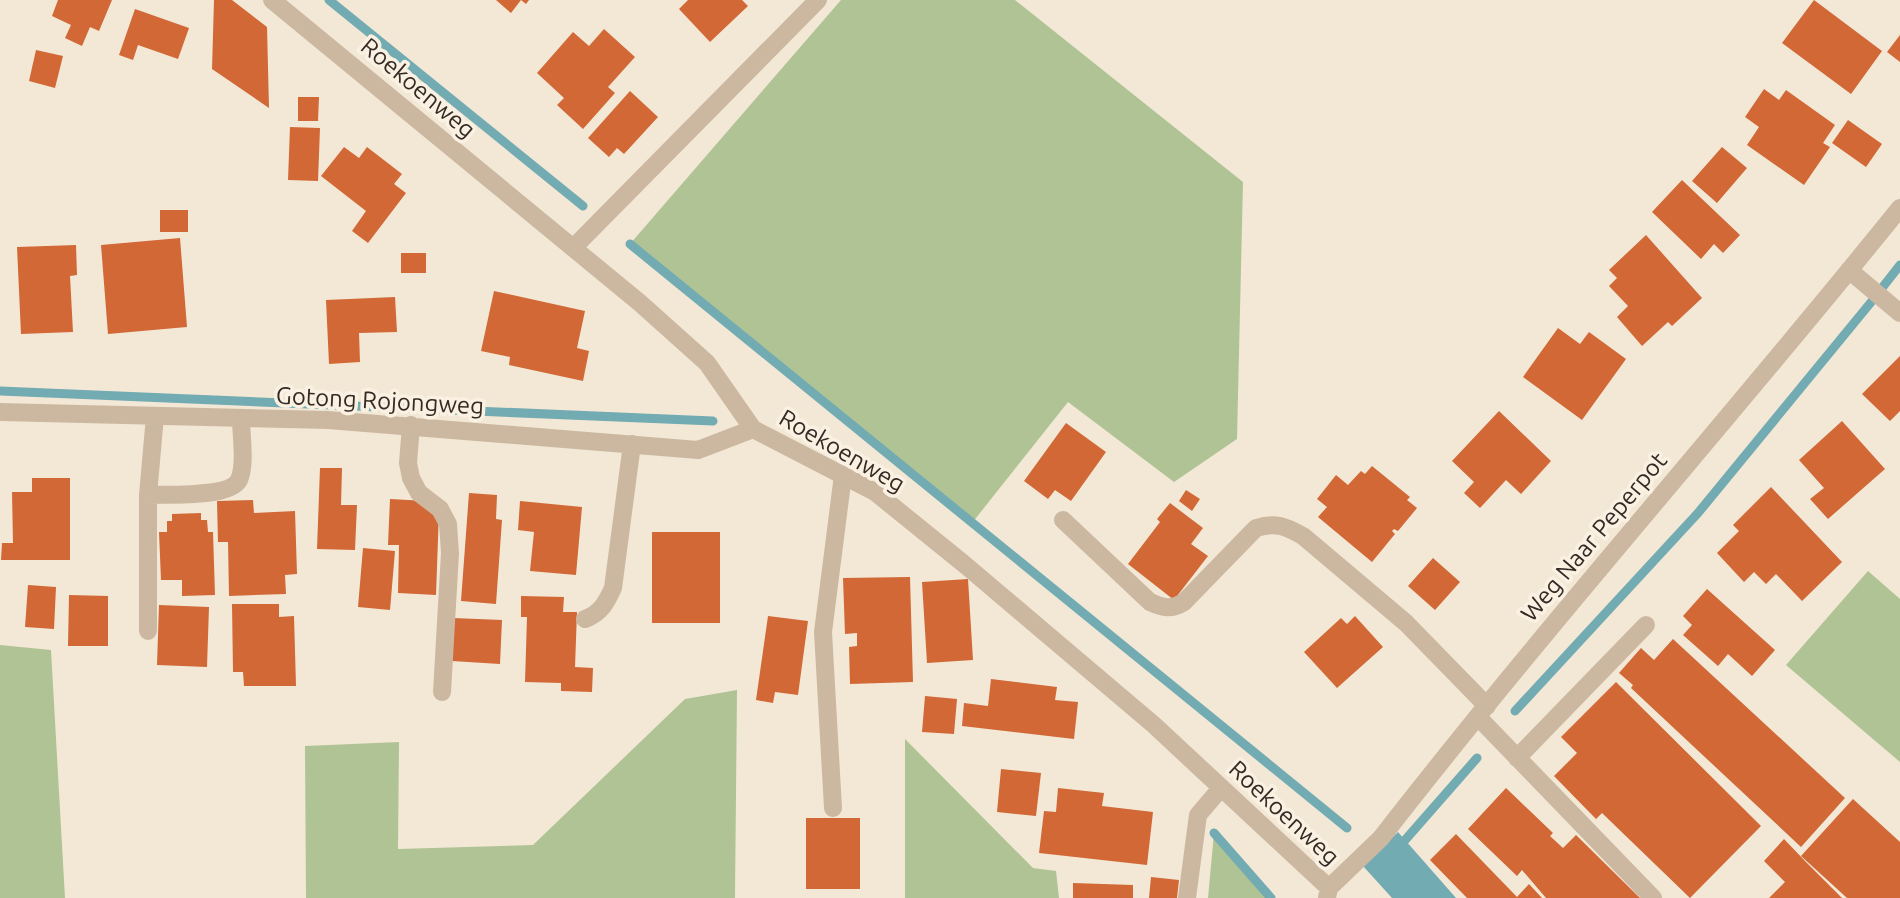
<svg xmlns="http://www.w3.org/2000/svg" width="1900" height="898" font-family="Ubuntu,sans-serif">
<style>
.green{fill:#b0c395}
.water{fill:#73abb2}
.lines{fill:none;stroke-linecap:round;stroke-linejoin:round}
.stream{stroke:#73abb2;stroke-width:9}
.building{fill:#d16836}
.minor{stroke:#ccb8a1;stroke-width:18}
.labels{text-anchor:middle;stroke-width:7;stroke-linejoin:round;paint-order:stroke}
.street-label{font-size:24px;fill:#352b25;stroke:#fbf1e2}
</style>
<rect width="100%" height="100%" fill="#f3e8d6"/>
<path class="green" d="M841 0H1015L1243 182 1237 439 1174 482 1068 402 972 523 630 244Z
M1868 571 1900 599V762L1786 665Z
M0 645 51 650 65 898H0Z
M737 690 735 898H306L305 746 399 742 398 849 533 845 685 699Z
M905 739 1033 868 1056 871 1059 898H905Z
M1214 833 1271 898H1208Z"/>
<path class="water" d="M1398 832 1456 898H1392L1363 866Z"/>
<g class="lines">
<path class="stream" d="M329 0 583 206
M630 244 1347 828
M1882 288 1900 265
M0 391 713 421
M1515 711 1698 513 1872 301
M1214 833 1271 898
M1399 847 1477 758"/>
</g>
<path class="building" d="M58 0H112L99 31 90 27 82 46 65 38 71 25 52 16Z
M214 0H232L267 27 269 108 212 69Z
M496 0H529L526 4 521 0 511 13Z
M688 0H742L748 6 710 42 679 9Z
M1814 0 1882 51 1851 94 1782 43Z
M135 9 189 28 178 59 138 45 133 60 119 55Z
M604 29 635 57 608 87 615 93 583 129 557 105 564 98 537 73 573 32 589 46Z
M1900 35V62L1887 52Z
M36 50 63 56 55 88 29 81Z
M1764 89 1779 100 1786 90 1835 125 1823 143 1830 147 1804 185 1747 145 1759 127 1745 117Z
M630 91 658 117 624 154 617 148 609 157 588 138Z
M298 97H319L318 121H298Z
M1848 120 1882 144 1866 167 1832 143Z
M290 127 320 128 318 181 288 180Z
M344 147 359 158 367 147 402 174 394 184 406 193 368 243 352 231 366 211 321 176Z
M1722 147 1747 168 1717 203 1692 181Z
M1682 180 1740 235 1723 253 1714 244 1701 259 1652 212Z
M160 210H188V232H160Z
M1646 235 1702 298 1672 326 1668 322 1642 346 1617 317 1628 306 1609 286 1617 278 1609 270Z
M180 238 187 327 108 334 101 245Z
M76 245 77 275 70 276 73 332 21 334 17 247Z
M401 253H426V273H401Z
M494 291 585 311 577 348 589 351 583 381 509 365 510 357 481 351Z
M395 297 397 332 359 333 360 362 329 364 326 300Z
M1558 328 1580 344 1589 332 1626 359 1582 420 1523 377Z
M1900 356V411L1890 421 1862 394Z
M1499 411 1551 461 1521 494 1506 480 1480 508 1464 493 1474 482 1452 461Z
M1842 421 1885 469 1828 519 1810 499 1824 488 1799 460Z
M1066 423 1106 452 1071 501 1055 490 1048 499 1024 481Z
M1372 466 1410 497 1407 500 1417 508 1398 531 1394 529 1392 531 1395 534 1372 562 1318 517 1327 507 1317 499 1336 475 1348 485 1361 471 1365 474Z
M320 468H342L341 505H357L355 550 317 549Z
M32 478H70V560H1L2 543H13L12 492H32Z
M1771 487 1842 562 1802 601 1776 574 1766 584 1754 572 1744 582 1717 553 1739 531 1733 525Z
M1186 490 1200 499 1192 511 1179 501Z
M469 493 497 495 496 519 502 520 496 604 461 601Z
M390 499 427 501V510L439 511 436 595 398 593 399 545H388Z
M253 500 254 513 295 511 297 574 285 575 286 594 229 596 228 542H218L217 501Z
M520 501 582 507 576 575 530 571 534 532 518 530Z
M1170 503 1203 528 1191 544 1208 556 1174 600 1128 564 1160 522 1157 519Z
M201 513V520H207L208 532H213L215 595 182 596V580H161L159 532H167V521H172V514Z
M652 532H720V623H652Z
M363 548 395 551 390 610 358 607Z
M1433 558 1460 582 1435 610 1408 586Z
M910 577 913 682 850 684 849 647 857 646V633L845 634 843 578Z
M968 579 973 660 927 663 922 582Z
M28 585 56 587 54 629 25 627Z
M1707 589 1775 650 1752 676 1728 654 1718 666 1683 635 1692 625 1683 616Z
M69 595 108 596V646H68Z
M521 596 564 597 563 612H577L575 667 593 668 592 692 561 691V683L525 682 527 617H521Z
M232 604H279V617L294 616 296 686H244L243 672H233Z
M159 605 209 607 207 667 157 665Z
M768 616 808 621 798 695 775 692 773 703 756 700Z
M1355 616 1383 647 1337 688 1304 652 1341 618 1347 624Z
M453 618 502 620 500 664 452 661Z
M1673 639 1845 798 1801 847 1631 688 1633 685 1619 673 1641 648 1654 660Z
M991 679 1057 687 1055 700 1078 702 1074 739 962 726 964 703 988 706Z
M1616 682 1761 826 1690 898 1602 813 1596 819 1554 776 1577 753 1561 737Z
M925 696 957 699 954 734 922 732Z
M1001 769 1041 773 1036 816 997 812Z
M1058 788 1104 793 1102 806 1153 812 1147 865 1039 853 1044 811 1056 812Z
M1506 788 1553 833 1550 836 1563 848 1576 835 1640 898H1546L1522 870 1517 876 1468 829Z
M1853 799 1900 842V898H1847L1801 856Z
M806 818H860V889H806Z
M1456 834 1517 897 1529 884 1542 898H1467L1430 860Z
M1784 839 1805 861 1842 898H1769L1785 882 1764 861Z
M1151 877 1179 880 1177 898H1149Z
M1073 883 1133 885V898H1073Z"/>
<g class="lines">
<path class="minor" d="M272 0 640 303 707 363 753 429 875 492 964 564 1154 725 1329 888
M573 248 818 0
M1849 270 1900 313
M0 412 328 420 698 450 753 429
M411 425 408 463 411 478 419 493 440 509 448 524 450 553 442 692
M148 495C167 494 230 498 239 480 246 464 241 436 241 418
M1063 520 1150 602C1163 608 1171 610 1184 602L1256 528C1276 522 1285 526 1303 536L1406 623 1487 706
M585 619C601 613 606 603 613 588L632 444
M148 631V495L155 416
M1478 717 1653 898
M1517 758 1646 625
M833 808 823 632 843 475
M1187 898 1198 815 1221 788
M1327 898 1329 888 1381 838C1548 623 1729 420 1900 208"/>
</g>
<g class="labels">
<g class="street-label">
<text transform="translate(418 88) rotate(40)" y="8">Roekoenweg</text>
<text transform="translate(380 401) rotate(3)" y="8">Gotong Rojongweg</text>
<text transform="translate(842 451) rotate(30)" y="8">Roekoenweg</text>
<text transform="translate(1594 537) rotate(-50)" y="8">Weg Naar Peperpot</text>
<text transform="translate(1284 813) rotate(43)" y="8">Roekoenweg</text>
</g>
</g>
</svg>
